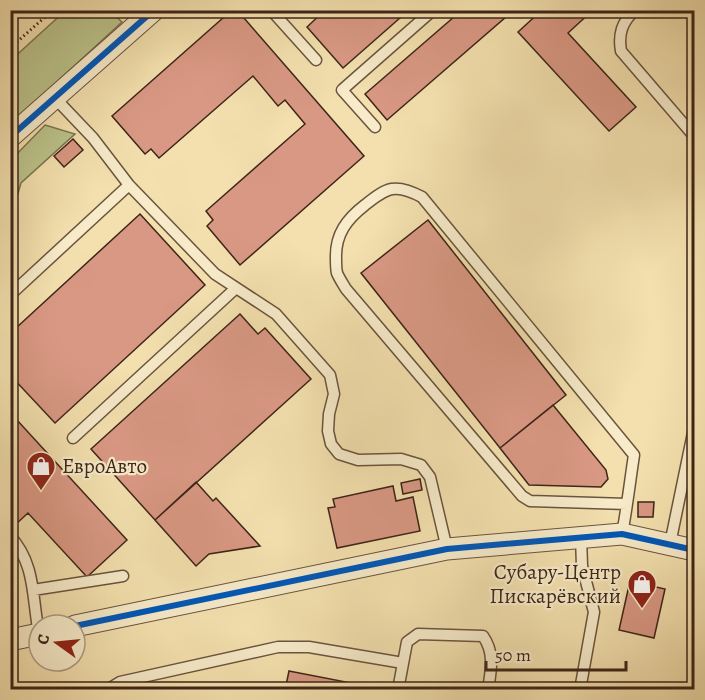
<svg xmlns="http://www.w3.org/2000/svg" width="705" height="700" font-family="Alegreya,serif">
<style>
.green{fill:#bbc28a;stroke:#7c7451;stroke-width:1.5}
.building{fill:#d99884;stroke:#3d2518;stroke-width:1.5}
.lines{fill:none;stroke-linecap:round;stroke-linejoin:round}
.service-casing{stroke:#6a543e;stroke-width:13}
.minor-casing{stroke:#6a543e;stroke-width:23}
.path{stroke:#3d2518;stroke-width:3;stroke-dasharray:1.5 3;stroke-linecap:butt}
.service{stroke:#f7ebca;stroke-width:10}
.minor{stroke:#f7ebca;stroke-width:21}
.cycleway-casing{stroke:#f7ebca;stroke-width:10}
.cycleway{stroke:#0057b8;stroke-width:6}
.labels{text-anchor:middle;stroke-width:4.5;stroke-linejoin:round;paint-order:stroke}
.poi-label{font-size:21px;fill:#3d2518;stroke:#f7ebca;text-anchor:start}
</style>
<rect width="100%" height="100%" fill="#f3e0ae"/>
<filter id="stains"><feTurbulence type="fractalNoise" baseFrequency=".00333" numOctaves="4"/><feColorMatrix values="0 0 0 0 .2 0 0 0 0 .09 0 0 0 0 .02 0 0 0 .5 -.17"/></filter>
<radialGradient id="worn" r=".72"><stop offset=".6" stop-color="#630" stop-opacity="0"/><stop offset="1" stop-color="#630" stop-opacity=".3"/></radialGradient>
<path class="green" d="M65 11H110L122 22 11 124 10 61Z
M45 125 75 134 21 183 11 218V160Z"/>
<path class="building" d="M232 10H237L364 156 240 265 207 226 213 220 206 211 305 124 285 100 278 106 253 76 159 158 151 149 145 154 112 116Z
M325 10H409L343 68 307 27Z
M462 10H514L387 120 365 94Z
M542 10H593L568 33 636 107 609 131 518 32Z
M73 139 83 150 64 167 54 156Z
M140 214 205 285 55 423 10 375V322L16 328Z
M428 220 566 395 500 448 361 273Z
M240 314 258 334 265 328 311 379 155 520 91 449Z
M553 405 606 470 608 479 601 487 529 485 500 448Z
M16 419 127 540 87 577 28 513 15 525 10 520V425Z
M420 479 422 490 403 494 401 483Z
M196 482 213 501 216 498 260 546 209 554 196 566 155 520Z
M393 486 396 501 413 497 420 531 337 548 328 508 335 507 333 499Z
M638 502H654L653 517H638Z
M630 581 665 589 654 638 619 630Z
M289 671 377 688V690H285Z"/>
<g class="lines">
<g class="service-casing">
<path id="service" d="M271 10 316 60
M635 10C622 22 618 34 621 51L694 136
M54 97 93 138 129 185 215 274 276 314 330 375 334 394 329 414 328 431 331 444 339 454 358 460 401 459 421 465 430 477 447 549
M375 127 342 90 433 10
M10 295 129 185
M73 438 236 288
M622 534C627 508 630 481 634 455L422 197C396 183 387 187 365 205 347 219 335 234 336 259 336 263 336 269 337 273 339 278 343 284 346 289L522 496 530 501 627 504
M10 536C36 564 32 599 39 634
M670 544 694 428
M33 590 123 576
M107 690 120 682 278 647H309L403 663
M398 690 407 642 418 634 483 636C495 653 491 670 488 690
M580 690 594 612 582 566 581 537"/>
</g>
<g class="minor-casing">
<path id="minor" d="M10 137 154 10
M75 626 447 549 622 534 694 550
M10 640 39 634"/>
</g>
<path class="path" d="M10 48 53 10"/>
<use href="#service" class="service"/>
<use href="#minor" class="minor"/>
<g class="cycleway-casing">
<path id="cycleway" d="M10 137 154 10
M75 626 447 549 622 534 694 550"/>
</g>
<use href="#cycleway" class="cycleway"/>
</g>
<defs>
<g id="shop-pin" transform="scale(1.5)"><path d="M0 17L-7.5 6A9.5 9.5 0 1 1 7.5 6Z" fill="#8f2418" stroke="#f7ebca"/><path d="M-5-2.5h2.3a2.7 3.5 0 0 1 5.4 0H5L5.5 6h-11ZM-1.5-2.5h3a1.5 2.3 0 0 0-3 0Z" fill="#fff"/></g>
</defs>
<g fill-rule="evenodd">
<use href="#shop-pin" x="41" y="466"/>
<use href="#shop-pin" x="642" y="584"/>
</g>
<g class="labels">
<g class="poi-label">
<text x="62" y="473">ЕвроАвто</text>
<text x="621" y="579" text-anchor="end">Субару-Центр<tspan x="621" dy="24">Пискарёвский</tspan></text>
</g>
</g>
<rect width="705" height="700" fill="none" stroke="#f3e0ae" stroke-width="36"/>
<rect x="12" y="12" width="681" height="676" fill="none" stroke="#3d2518" stroke-width="3"/>
<rect x="18" y="18" width="669" height="664" fill="none" stroke="#3d2518" stroke-width="1.5"/>
<g transform="translate(57 643) rotate(285)"><circle r="28" fill="#f7ebca" stroke="#ad9c83" stroke-width="1.5"/>
<path d="M0-4.5L10 22L0 15L-10 22Z" fill="#8f2418"/>
<text y="-9" font-size="16" font-weight="bold" text-anchor="middle" fill="#3d2518">С</text>
</g>
<path d="M486 661v9h140v-9" fill="none" stroke="#3d2518" stroke-width="3"/>
<text x="495" y="661" font-size="18" fill="#3d2518" stroke="#f7ebca" stroke-width="4.5" paint-order="stroke">50 m</text>
<rect width="100%" height="100%" filter="url(#stains)"/>
<rect width="100%" height="100%" fill="url(#worn)"/>
</svg>
